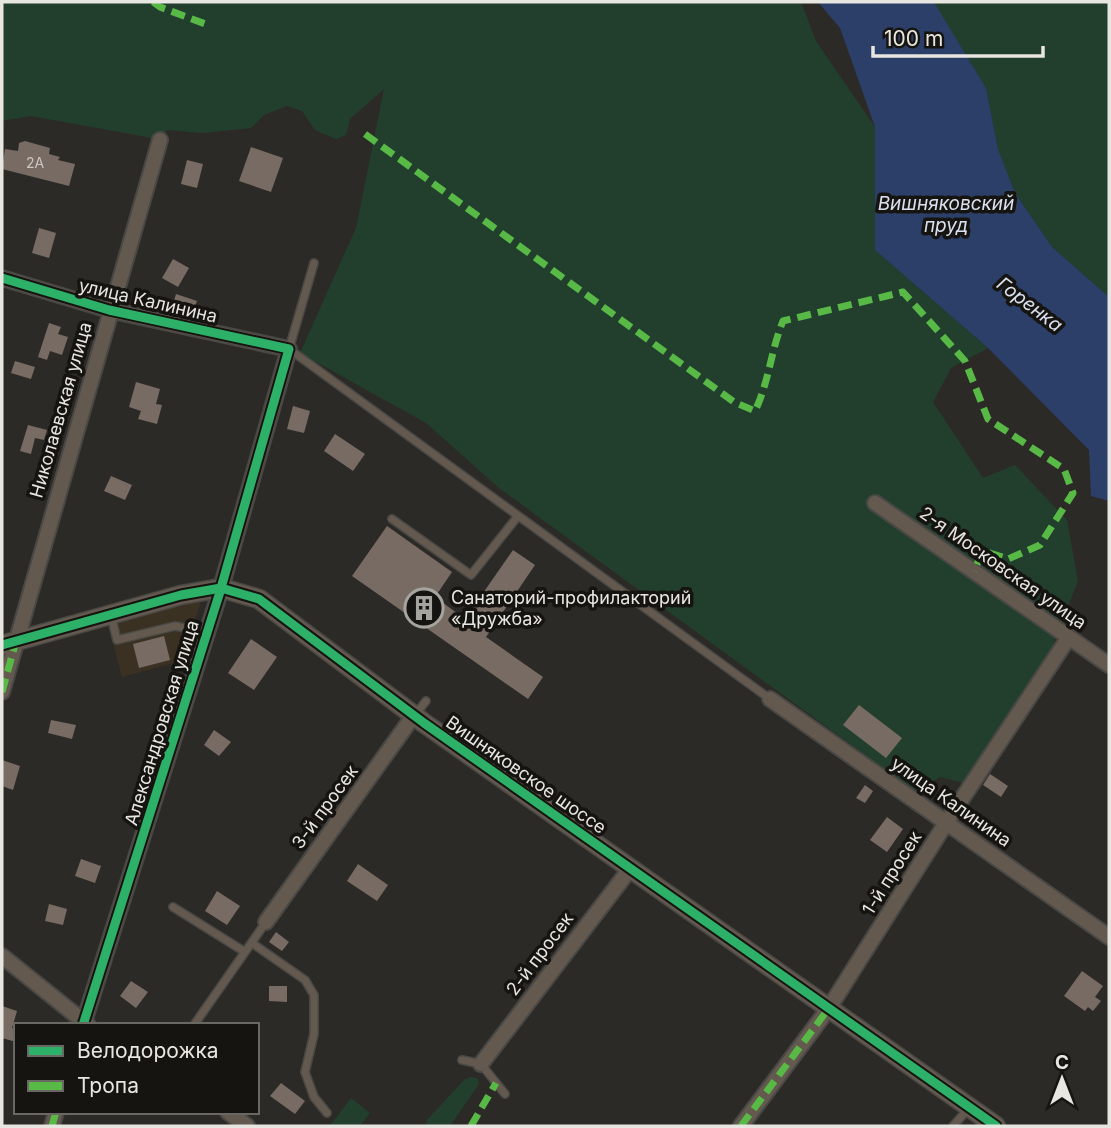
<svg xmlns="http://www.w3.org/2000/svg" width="1111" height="1128" font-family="Inter,sans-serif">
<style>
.commercial{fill:#3a3123}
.green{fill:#223f2e}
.water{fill:#2c3f69}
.building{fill:#776b63}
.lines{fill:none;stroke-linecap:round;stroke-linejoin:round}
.service-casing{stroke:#494845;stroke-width:10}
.minor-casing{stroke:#494845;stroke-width:18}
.tertiary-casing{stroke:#494845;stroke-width:21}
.service{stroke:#63594f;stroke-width:7}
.minor{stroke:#63594f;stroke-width:14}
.tertiary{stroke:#63594f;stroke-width:18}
.quiet{stroke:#58b947;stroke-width:7;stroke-dasharray:14 7;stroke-linecap:butt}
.cycleway-casing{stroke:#161410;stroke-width:13}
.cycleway{stroke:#2db169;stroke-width:9}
.labels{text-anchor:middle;stroke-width:7;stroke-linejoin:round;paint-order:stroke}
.number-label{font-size:14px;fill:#ccc7c1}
.street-label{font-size:18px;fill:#e8e6e0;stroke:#161410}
.poi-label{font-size:18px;fill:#e8e6e0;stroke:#161410;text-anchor:start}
.water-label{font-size:19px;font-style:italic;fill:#d9e1f0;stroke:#161410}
</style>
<rect width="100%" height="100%" fill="#2c2a26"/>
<path class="commercial" d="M202 599 181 661 122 677 108 625Z"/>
<path class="green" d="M2 2H801L816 41 875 127V250L988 348 951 368 933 402 983 478 1015 465 1067 520 1078 581 1046 662 964 783 940 777 916 792 499 488 426 423 300 353 356 228 384 89 350 119 346 135 336 139 315 130 302 111 287 106 264 115 251 128 202 133 168 130 152 138 31 116 2 121Z
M934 2H1109V297L1052 247 1015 193 998 149 986 88Z
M472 1077 478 1079 479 1084 450 1126H425L427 1120 465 1079Z
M351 1098 370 1113 360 1126H330Z"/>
<path class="water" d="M818 2H934L986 88 998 149 1015 193 1052 247 1109 297V501L1091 496 1089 450 988 348 875 250V127L840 28Z"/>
<path class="building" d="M25 141 50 148 49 154 60 157 58 160 75 164 69 186 2 169 5 149 18 151 19 143Z
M251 147 283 158 271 192 239 181Z
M187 160 203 164 197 188 181 184Z
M39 228 56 233 49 258 32 253Z
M173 259 189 268 178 287 162 278Z
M176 294 197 301 191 318 170 313Z
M49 323 61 327 58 334 68 337 62 355 50 351 47 360 38 357Z
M15 361 35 367 31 379 11 373Z
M136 382 160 389 156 404 162 405 157 424 138 419 141 411 129 407Z
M293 406 310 411 304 433 287 429Z
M28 425 47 430 44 440 35 438 31 454 20 451Z
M335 434 365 454 353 471 324 451Z
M111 476 132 485 125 500 104 491Z
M387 526 452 572 435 597 465 619 513 550 535 565 486 637 543 677 528 699 352 576Z
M164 636 170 660 139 668 133 644Z
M251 639 277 657 254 690 228 673Z
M859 705 902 738 886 758 843 725Z
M51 720 76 725 72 739 48 733Z
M214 730 231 742 219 756 204 745Z
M2 760 20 766 13 790 2 786Z
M990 774 1008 786 1001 797 983 785Z
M865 785 873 791 865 803 856 798Z
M887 817 903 829 887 852 870 840Z
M81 859 101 866 95 883 75 876Z
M358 864 388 885 377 901 347 881Z
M217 891 240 906 227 925 205 911Z
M49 904 67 909 63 925 45 921Z
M276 932 289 942 282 951 269 942Z
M1082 971 1103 986 1095 997 1101 1001 1093 1011 1088 1007 1085 1011 1064 996Z
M131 981 148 992 136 1008 120 996Z
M269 986H287V1002L269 1001Z
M2 1006 17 1011 12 1028 16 1029V1042L2 1038Z
M281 1083 305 1101 295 1114 270 1096Z"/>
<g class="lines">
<g class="service-casing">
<path id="service" d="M314 263 289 349 770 699
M392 519 471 575 518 516
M111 615 117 640 175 626 207 632
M415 715 426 701
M173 907 245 952
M252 943 305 980 314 995V1034L305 1072 314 1097 327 1113
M194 1025 266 922
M462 1060 481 1064 505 1094
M953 1126 969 1108"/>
</g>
<g class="minor-casing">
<path id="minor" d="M2 278 109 310 289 349 219 595 83 1025
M875 503 1109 665
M2 692 160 140
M770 699 1109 937
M266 922 414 715
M2 956 88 1025
M481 1064 630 869
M228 1112 247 1126
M52 1126 56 1112
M741 1126 829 1008 946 823 1069 637"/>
</g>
<g class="tertiary-casing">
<path id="tertiary" d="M2 645 181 595 221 588 259 599 424 723 996 1126"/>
</g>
<use href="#service" class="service"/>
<use href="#minor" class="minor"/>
<use href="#tertiary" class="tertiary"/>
<path class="quiet" d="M153 2 160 7 208 25
M365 134 734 402 755 411C769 382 771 350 783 321L903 292 965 361 988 419 1064 469 1073 493 1040 545 1008 559 983 551 974 571
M2 692 16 641
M52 1126 56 1112
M471 1126 496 1083
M741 1126 829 1008"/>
<g class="cycleway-casing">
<path id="cycleway" d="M2 278 109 310 289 349 219 595 83 1025
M2 645 181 595 221 588 259 599 424 723 996 1126"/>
</g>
<use href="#cycleway" class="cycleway"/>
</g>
<defs>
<g id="building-ring" transform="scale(2.0125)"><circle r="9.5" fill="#161410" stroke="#a6a49f" stroke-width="1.5"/><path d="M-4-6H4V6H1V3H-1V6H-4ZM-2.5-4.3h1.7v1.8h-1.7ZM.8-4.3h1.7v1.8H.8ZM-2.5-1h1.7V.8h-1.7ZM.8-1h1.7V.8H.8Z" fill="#a6a49f"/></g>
</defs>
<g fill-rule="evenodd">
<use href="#building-ring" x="424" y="608"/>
</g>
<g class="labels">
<g class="number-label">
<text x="35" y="168">2А</text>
</g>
<g class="street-label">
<text transform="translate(148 301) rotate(13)" y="6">улица Калинина</text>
<text transform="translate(61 410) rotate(-74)" y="6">Николаевская улица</text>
<text transform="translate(1003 568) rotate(35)" y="6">2-я Московская улица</text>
<text transform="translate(162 723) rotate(-73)" y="6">Александровская улица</text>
<text transform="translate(526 775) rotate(35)" y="6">Вишняковское шоссе</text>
<text transform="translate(951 802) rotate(35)" y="6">улица Калинина</text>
<text transform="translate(325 807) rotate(-54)" y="6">3-й просек</text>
<text transform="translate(892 873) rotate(-58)" y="6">1-й просек</text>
<text transform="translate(540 954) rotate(-53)" y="6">2-й просек</text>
</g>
<g class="poi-label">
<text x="451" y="604">Санаторий-профилакторий<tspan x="451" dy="21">«Дружба»</tspan></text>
</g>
<g class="water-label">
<text x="946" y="210">Вишняковский<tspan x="946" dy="22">пруд</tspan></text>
<text transform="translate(1030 304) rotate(37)" y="7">Горенка</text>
</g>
</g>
<rect width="1111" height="1128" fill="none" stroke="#e8e6e0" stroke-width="7"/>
<rect x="14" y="1023" width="245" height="91" fill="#161410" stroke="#6a6863" stroke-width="2"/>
<rect x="28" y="1046" width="35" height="10" fill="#2db169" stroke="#6a6863" stroke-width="2"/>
<text x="77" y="1058" font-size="21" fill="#e8e6e0">Велодорожка</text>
<rect x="28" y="1081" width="35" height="10" fill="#58b947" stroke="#6a6863" stroke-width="2"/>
<text x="77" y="1093" font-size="21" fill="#e8e6e0">Тропа</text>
<g transform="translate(1062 1079)" stroke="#161410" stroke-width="5" paint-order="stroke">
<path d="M0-5L12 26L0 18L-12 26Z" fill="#e8e6e0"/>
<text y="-10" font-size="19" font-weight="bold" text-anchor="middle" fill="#e8e6e0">С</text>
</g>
<path d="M873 46v10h170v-10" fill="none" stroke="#e8e6e0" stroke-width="3.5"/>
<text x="884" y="46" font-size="21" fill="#e8e6e0" stroke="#161410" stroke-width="5" paint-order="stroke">100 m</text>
</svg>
